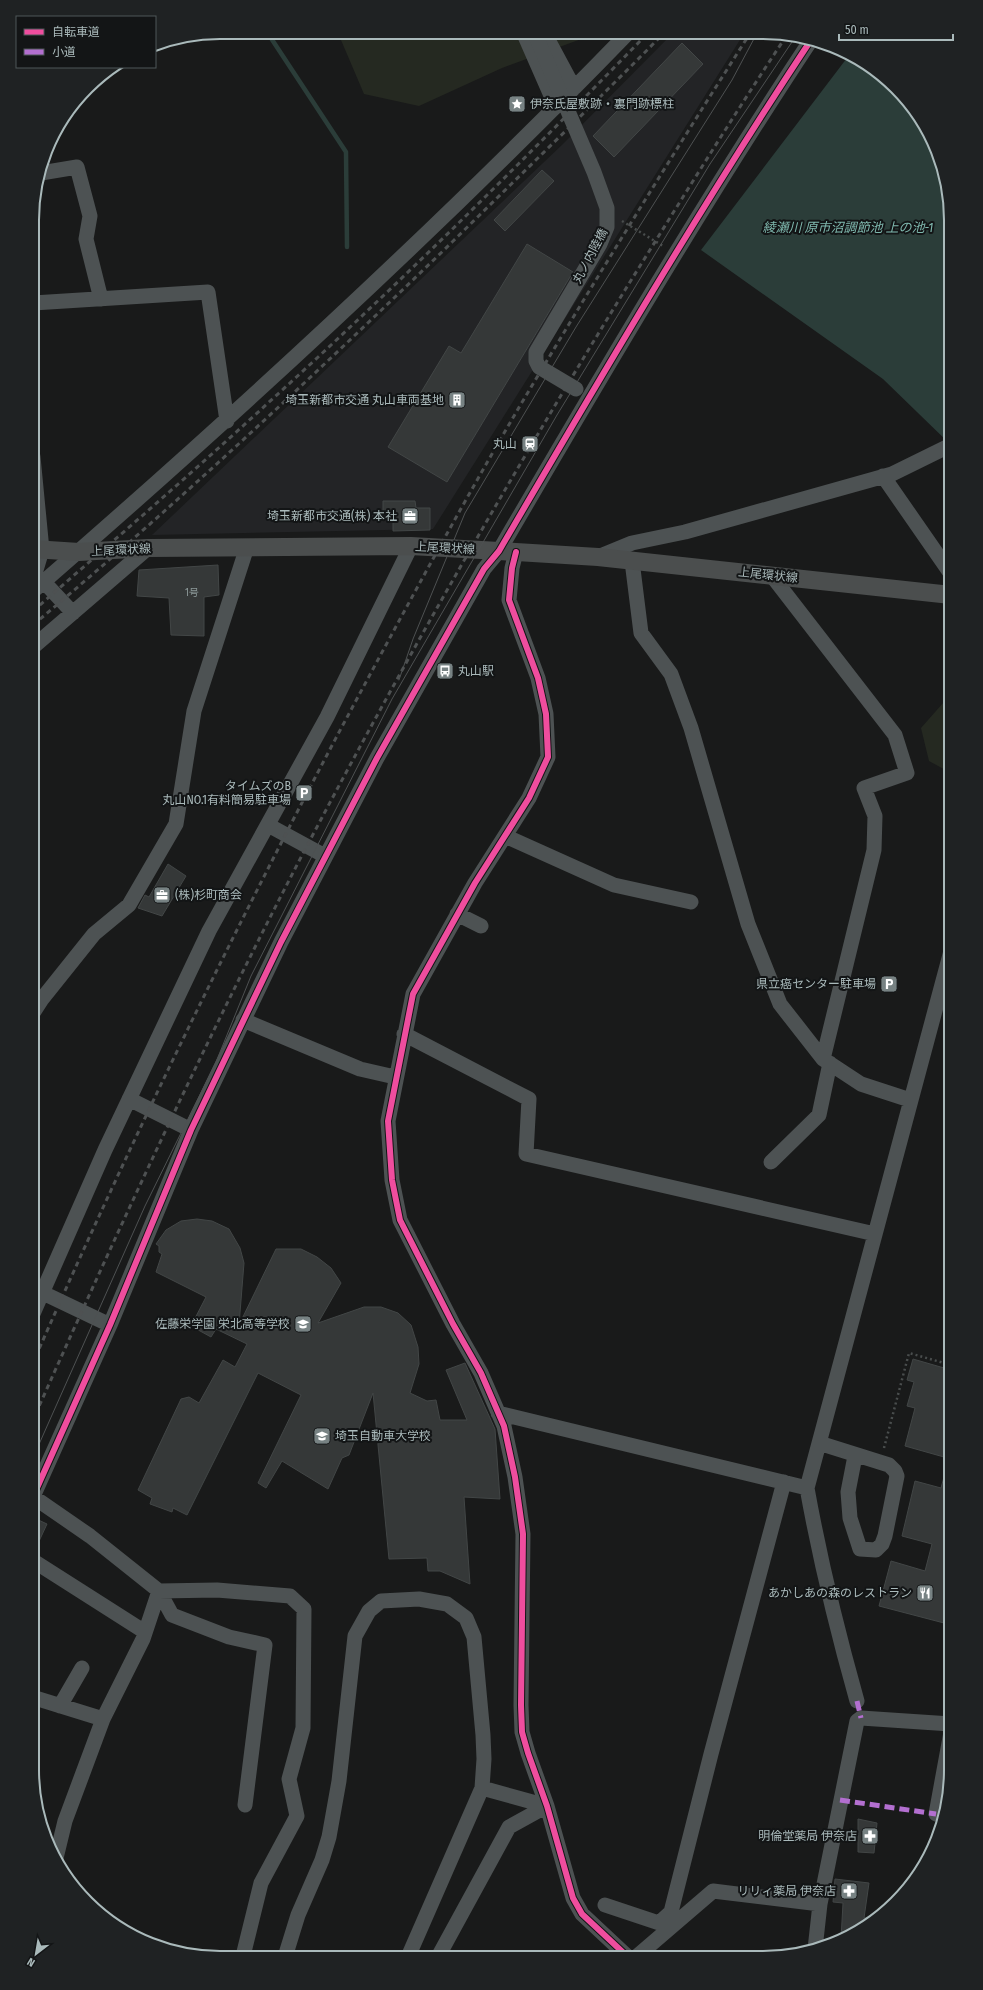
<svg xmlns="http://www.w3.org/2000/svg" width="983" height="1990" font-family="'Fira Sans Condensed','Noto Sans JP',sans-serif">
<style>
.built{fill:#232426}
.green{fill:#252921}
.water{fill:#2b3d39}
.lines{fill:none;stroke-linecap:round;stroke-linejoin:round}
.stream{stroke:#2b3d39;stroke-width:4.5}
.building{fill:#353838;stroke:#424646}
.path{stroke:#494d4d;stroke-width:2.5;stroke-dasharray:2 3;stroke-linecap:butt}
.minor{stroke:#4d5253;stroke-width:15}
.major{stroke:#4b4e4e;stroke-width:18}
.tram{stroke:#4e5152;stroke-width:1}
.rail{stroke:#4e5152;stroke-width:3;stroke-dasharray:5 4;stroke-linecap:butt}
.minor-bridge{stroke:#4d5253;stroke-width:15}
.quiet{stroke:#b36fd0;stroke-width:5;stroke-dasharray:10 5;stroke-linecap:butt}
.cycleway-casing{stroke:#131516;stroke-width:8}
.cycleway{stroke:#ef4d9e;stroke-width:6}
.labels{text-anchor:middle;stroke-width:4;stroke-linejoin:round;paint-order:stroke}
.number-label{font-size:10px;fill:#8d9a9a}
.poi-label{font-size:12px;fill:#aababb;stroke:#131516;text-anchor:end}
.street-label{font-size:12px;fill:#aababb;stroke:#131516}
.water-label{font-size:13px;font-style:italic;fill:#7fb8ae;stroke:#131516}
.rim{fill:none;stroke:#aababb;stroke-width:2}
</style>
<rect width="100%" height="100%" fill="#191a1a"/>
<path class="built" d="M671 35H743L433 529 152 535 563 144Z"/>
<path class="green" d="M338 33 587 34 584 38 502 68 419 106 364 94Z
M951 694V773L929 761 921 728Z"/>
<path class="water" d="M850 54 887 79 919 115 941 160 951 220V445L883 379 701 250Z"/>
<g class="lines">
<path class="stream" d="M267 32 346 152 347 247"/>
</g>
<path class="building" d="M682 43 703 64 614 157 593 136Z
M542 170 554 181 505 231 494 220Z
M527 244 573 272 447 482 388 447 449 346 461 353Z
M383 501H415L416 508H430V530L393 531V517H383Z
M218 565 219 595 204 597V636L171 635 169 598 137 596 139 570Z
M168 864 186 876 162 916 138 908 145 895 149 897Z
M197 1219 212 1221 229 1229 240 1248 244 1263 239 1325 276 1249H301L317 1257 331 1268 341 1283 318 1323 364 1307H381L398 1313 411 1325 418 1347 419 1364 410 1393 427 1401 436 1400 440 1420H467L446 1370 465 1363 495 1429 500 1499 464 1497 470 1584 440 1571H428L427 1558 389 1559 373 1393 349 1455 342 1458 328 1489 282 1461 266 1488 258 1483 301 1395 258 1373 187 1515 173 1508 172 1512 150 1504 152 1498 138 1490 181 1399 189 1397 199 1403 223 1360 235 1367 247 1344 216 1329 211 1337 191 1326 206 1297 156 1272 162 1254 159 1252V1246L156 1244 166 1230 181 1221Z
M913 1359 951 1370V1459L905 1446 915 1408 907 1406 914 1382 907 1380Z
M947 1466H951V1621L945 1619 944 1623 879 1606 891 1561 925 1571 932 1544 902 1536 915 1481 941 1488Z
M32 1517 47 1524 34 1552 32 1551Z
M858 1819 877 1823 874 1853 858 1852Z
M835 1879 869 1883 864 1918H876L868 1926 841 1939 843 1903 833 1902Z"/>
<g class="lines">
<path class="path" d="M622 221 663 246
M884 1448 909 1353 951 1365"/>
<path class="minor" d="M524 34 556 107
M545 34 574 88
M41 173 77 167 90 216 86 239 101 299
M33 303 208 292 227 421
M883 476 951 574
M516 552 512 568 509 600 538 678 546 714 548 757 529 798 475 883 413 994 388 1121 392 1180 400 1220 453 1324 481 1373 504 1426 515 1477 523 1534 521 1705 522 1732 528 1753 547 1806 573 1898 582 1914 629 1958
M598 557 632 543 685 532 892 474 951 445
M632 561 641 633 671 674 691 728 748 924 780 1004 823 1059 861 1084 910 1100
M772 576 895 735 907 773 864 788 875 816 874 850 823 1059
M33 580 42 550 33 457
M44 582 73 613
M33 591C238 413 437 230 626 35
M33 647 148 548
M268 825 325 856
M505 836 614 885 691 902
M457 914 481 926
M33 1013 42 999 94 934 129 905 176 824 194 711 247 547
M243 1020 360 1069 395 1077
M404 1034 529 1099 526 1154 875 1234
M129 1099 191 1130
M771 1162 819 1115 830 1063
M43 1293 110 1325
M32 1316 105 1150 209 931 327 717 411 546
M498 1413 807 1488
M819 1443 889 1465 895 1471 897 1476 885 1536 882 1544 876 1550 860 1549 850 1518 848 1492 855 1456
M32 1496 90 1536 159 1591 217 1590 290 1596 304 1609 303 1728 289 1779 297 1816 261 1883 243 1956
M32 1499 110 1325 191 1130 281 942 377 758 484 569 499 551C600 378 701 206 811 40
M32 1560 145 1632
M159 1591 172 1615 229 1637 265 1645 245 1805
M32 1697 103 1719
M857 1701C837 1630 820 1560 807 1488L951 951
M60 1706 82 1668
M936 1814 951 1732
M56 1858 65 1821 103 1719 143 1639 159 1591
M605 1905 659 1923 671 1912 711 1754 784 1482
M815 1949 820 1904 857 1721 861 1718 951 1724
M285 1957 298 1915 322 1860 329 1837 339 1781 355 1636 369 1611 381 1601 419 1599 447 1604 466 1618 474 1637 483 1735 484 1759 482 1788
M408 1957 482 1788 547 1806
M438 1957 509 1827 547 1806
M635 1958 713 1891 820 1904"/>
<path class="major" d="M33 549 79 552 148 548 411 546 499 551 598 557 951 595"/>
<path class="tram" d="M399 680 413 639 465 513 576 327 732 80 756 35
M32 1460 145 1206 216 1062 251 976 392 699 557 415 710 164 796 36"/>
<path class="rail" d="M33 611C112 542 191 474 268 403 398 285 523 161 646 35
M33 625C175 506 310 379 443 251 516 179 590 108 662 35
M32 1365C126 1151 228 942 337 736 397 624 457 513 521 404 595 280 671 157 749 35
M32 1422C116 1234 203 1046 298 863 400 668 510 477 625 290 678 205 731 119 787 35"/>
<path class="minor-bridge" d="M535 34 594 172 607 208V227L600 244 536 352V361L539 367 576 389"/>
<path class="quiet" d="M857 1701 861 1718
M840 1800 936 1814"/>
<g class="cycleway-casing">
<path id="cycleway" d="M516 552 512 568 509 600 538 678 546 714 548 757 529 798 475 883 413 994 388 1121 392 1180 400 1220 453 1324 481 1373 504 1426 515 1477 523 1534 521 1705 522 1732 528 1753 547 1806 573 1898 582 1914 629 1958
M32 1499 110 1325 191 1130 281 942 377 758 484 569 499 551C600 378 701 206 811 40"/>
</g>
<use href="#cycleway" class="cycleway"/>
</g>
<defs>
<g id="sight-square" transform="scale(0.9)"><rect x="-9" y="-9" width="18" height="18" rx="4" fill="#778283" stroke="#131516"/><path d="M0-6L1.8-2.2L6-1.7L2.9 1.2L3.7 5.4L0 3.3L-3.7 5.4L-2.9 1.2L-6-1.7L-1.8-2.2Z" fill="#fff"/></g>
<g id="building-square" transform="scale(0.9)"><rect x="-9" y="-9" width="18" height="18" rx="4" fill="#778283" stroke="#131516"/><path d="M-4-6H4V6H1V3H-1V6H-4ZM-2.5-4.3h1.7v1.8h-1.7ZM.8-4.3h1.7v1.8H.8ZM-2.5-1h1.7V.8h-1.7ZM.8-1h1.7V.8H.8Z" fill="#fff"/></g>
<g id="station-square" transform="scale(0.9)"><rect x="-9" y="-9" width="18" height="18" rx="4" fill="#778283" stroke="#131516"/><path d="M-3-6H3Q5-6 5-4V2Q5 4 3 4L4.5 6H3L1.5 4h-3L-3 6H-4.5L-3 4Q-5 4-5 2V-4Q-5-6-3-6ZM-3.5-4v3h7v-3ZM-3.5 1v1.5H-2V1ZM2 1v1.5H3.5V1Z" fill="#fff"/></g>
<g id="office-square" transform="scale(0.9)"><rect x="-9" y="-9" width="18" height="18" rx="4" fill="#778283" stroke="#131516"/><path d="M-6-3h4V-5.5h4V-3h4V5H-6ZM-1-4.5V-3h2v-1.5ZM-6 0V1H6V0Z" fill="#fff"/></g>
<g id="bus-square" transform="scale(0.9)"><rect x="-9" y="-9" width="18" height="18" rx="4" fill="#778283" stroke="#131516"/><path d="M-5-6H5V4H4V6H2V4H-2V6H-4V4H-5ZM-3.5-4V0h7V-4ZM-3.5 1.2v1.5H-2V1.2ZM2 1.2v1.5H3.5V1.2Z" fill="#fff"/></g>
<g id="parking-square" transform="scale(0.9)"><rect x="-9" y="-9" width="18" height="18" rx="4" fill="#778283" stroke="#131516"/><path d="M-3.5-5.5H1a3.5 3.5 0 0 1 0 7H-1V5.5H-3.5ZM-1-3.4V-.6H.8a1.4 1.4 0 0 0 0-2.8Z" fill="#fff"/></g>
<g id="school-square" transform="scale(0.9)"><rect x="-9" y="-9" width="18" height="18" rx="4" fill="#778283" stroke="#131516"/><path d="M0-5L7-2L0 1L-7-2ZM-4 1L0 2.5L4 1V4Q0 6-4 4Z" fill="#fff"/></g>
<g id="university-square" transform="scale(0.9)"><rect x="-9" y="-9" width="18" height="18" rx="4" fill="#778283" stroke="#131516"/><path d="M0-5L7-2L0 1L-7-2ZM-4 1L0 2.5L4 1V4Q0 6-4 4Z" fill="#fff"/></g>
<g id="restaurant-square" transform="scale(0.9)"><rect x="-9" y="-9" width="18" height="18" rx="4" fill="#778283" stroke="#131516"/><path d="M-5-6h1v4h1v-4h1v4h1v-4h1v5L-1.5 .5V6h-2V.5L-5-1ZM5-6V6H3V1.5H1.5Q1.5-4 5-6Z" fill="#fff"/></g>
<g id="pharmacy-square" transform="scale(0.9)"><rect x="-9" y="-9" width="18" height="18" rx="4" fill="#778283" stroke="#131516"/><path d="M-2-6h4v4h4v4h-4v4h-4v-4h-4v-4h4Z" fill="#fff"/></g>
</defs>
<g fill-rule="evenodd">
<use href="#sight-square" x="517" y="104"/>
<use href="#building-square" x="457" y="400"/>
<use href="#station-square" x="530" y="444"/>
<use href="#office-square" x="410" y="516"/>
<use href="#bus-square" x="445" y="671"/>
<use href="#parking-square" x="304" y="793"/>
<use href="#office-square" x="162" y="895"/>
<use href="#parking-square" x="889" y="984"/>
<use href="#school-square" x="303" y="1324"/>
<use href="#university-square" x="322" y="1436"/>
<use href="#restaurant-square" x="925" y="1593"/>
<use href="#pharmacy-square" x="870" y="1836"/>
<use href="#pharmacy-square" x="849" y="1891"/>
</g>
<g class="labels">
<g class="number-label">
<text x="192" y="596">1号</text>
</g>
<g class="poi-label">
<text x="530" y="108" text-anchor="start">伊奈氏屋敷跡・裏門跡標柱</text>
<text x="444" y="404">埼玉新都市交通 丸山車両基地</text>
<text x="517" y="448">丸山</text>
<text x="397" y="520">埼玉新都市交通(株) 本社</text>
<text x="458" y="675" text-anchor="start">丸山駅</text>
<text x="291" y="790">タイムズのB<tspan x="291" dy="14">丸山NO.1有料簡易駐車場</tspan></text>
<text x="175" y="899" text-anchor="start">(株)杉町商会</text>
<text x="876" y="988">県立癌センター駐車場</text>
<text x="290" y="1328">佐藤栄学園 栄北高等学校</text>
<text x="335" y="1440" text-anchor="start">埼玉自動車大学校</text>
<text x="912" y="1597">あかしあの森のレストラン</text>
<text x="857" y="1840">明倫堂薬局 伊奈店</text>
<text x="836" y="1895">リリィ薬局 伊奈店</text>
</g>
<g class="street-label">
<text transform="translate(590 256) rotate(-62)" y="4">丸ノ内陸橋</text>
<text transform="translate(445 548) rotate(3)" y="4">上尾環状線</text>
<text transform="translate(121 550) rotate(-3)" y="4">上尾環状線</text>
<text transform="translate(768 575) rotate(6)" y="4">上尾環状線</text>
</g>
<g class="water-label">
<text x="848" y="232">綾瀬川 原市沼調節池 上の池-1</text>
</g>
</g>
<path d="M0 0H983V1990H0ZM220 39H763A181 181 0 0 1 944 220V1770A181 181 0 0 1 763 1951H220A181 181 0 0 1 39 1770V220A181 181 0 0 1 220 39Z" fill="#1f2223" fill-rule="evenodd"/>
<path class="rim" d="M220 39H763A181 181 0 0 1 944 220V1770A181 181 0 0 1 763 1951H220A181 181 0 0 1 39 1770V220A181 181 0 0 1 220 39Z"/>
<rect x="16" y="16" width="140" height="52" fill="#131516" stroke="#4f5758"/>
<rect x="24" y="29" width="20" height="6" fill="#ef4d9e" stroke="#4f5758"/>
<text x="52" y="36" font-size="12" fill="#aababb">自転車道</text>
<rect x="24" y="49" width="20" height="6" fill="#b36fd0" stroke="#4f5758"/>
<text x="52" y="56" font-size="12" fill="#aababb">小道</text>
<g transform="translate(36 1954) rotate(211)" stroke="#131516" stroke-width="3" paint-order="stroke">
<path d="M0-3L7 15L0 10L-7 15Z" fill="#aababb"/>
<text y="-6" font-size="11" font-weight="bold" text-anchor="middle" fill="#aababb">N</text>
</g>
<path d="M839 34v6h114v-6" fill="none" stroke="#aababb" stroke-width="2"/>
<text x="845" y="34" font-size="12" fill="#aababb" stroke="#131516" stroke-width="3" paint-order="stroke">50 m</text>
</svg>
